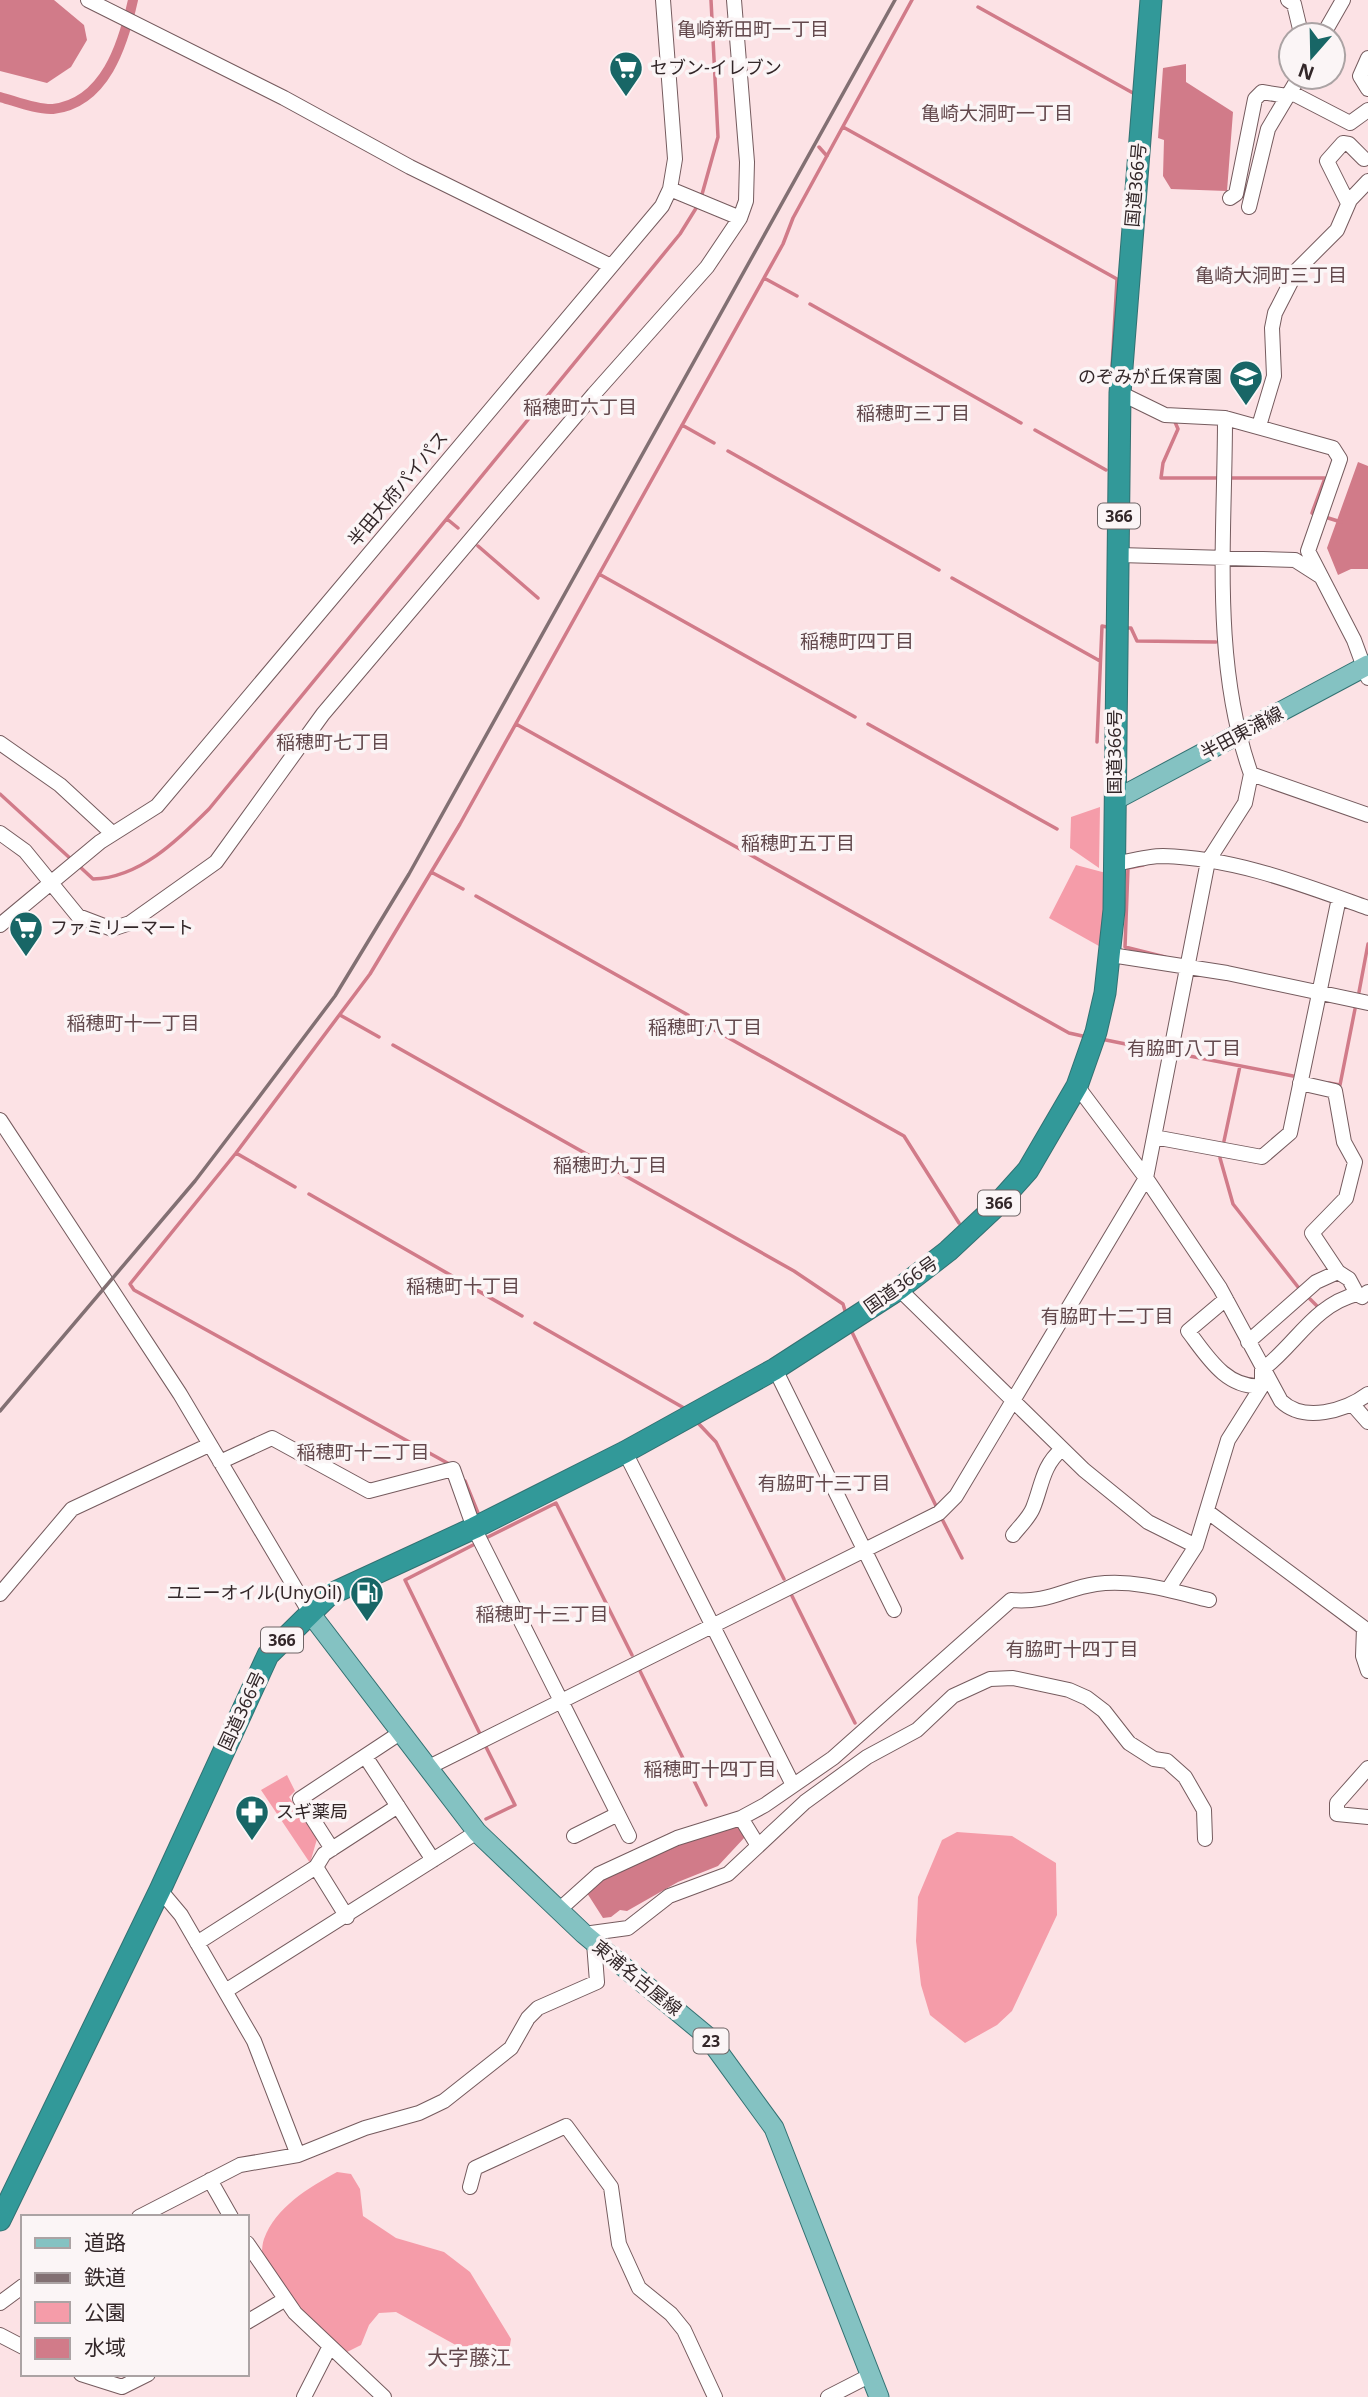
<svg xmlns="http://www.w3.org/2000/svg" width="1368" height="2397" font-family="'Noto Sans','Noto Sans JP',sans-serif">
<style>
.green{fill:#f59ca9}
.water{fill:#d17b89}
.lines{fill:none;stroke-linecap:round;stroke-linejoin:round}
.stream{stroke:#d17b89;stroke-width:3.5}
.canal{stroke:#d17b89;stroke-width:10}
.minor-casing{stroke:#755b5e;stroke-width:16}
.major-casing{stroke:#327172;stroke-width:21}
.highway-casing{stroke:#327172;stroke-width:23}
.minor{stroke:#fff;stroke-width:14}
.major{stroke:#84c2c2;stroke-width:19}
.highway{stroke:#329999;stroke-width:21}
.rail{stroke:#827073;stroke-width:3.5}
.labels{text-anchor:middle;stroke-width:7;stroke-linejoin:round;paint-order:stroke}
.shield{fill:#fbf5f6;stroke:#6f6566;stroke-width:2}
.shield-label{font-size:16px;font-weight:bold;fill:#332729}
.poi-label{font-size:18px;fill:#332729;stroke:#fbf5f6;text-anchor:start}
.street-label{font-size:18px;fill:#332729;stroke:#fbf5f6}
.neighbourhood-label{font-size:19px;fill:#63494d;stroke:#fbf5f6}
.quarter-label{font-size:21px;fill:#63494d;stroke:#fbf5f6}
</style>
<rect width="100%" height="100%" fill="#fce2e5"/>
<path class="green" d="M1100 807 1099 868 1070 848 1071 817Z
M1076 865 1106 873V950L1049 918Z
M287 1775 295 1791 289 1797 317 1839 310 1863 261 1790Z
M957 1832 1012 1836 1056 1863 1057 1915 1012 2011 997 2025 965 2043 930 2015 921 1985 916 1941 918 1897 942 1840Z
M337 2172 351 2174 360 2189 363 2216 396 2238 444 2252 470 2272 511 2339 508 2357 492 2361 481 2359 396 2312 379 2313 369 2325 361 2345 347 2352 315 2337 264 2279C263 2268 260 2250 264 2239 276 2207 308 2188 337 2172Z"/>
<path class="water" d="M0 0H54L84 25 87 40 71 67 47 83 0 71Z
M1186 64V82L1233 112 1227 191 1171 189 1163 176 1164 140 1158 138 1163 68Z
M1358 462 1368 466V569H1351L1338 575 1327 548Z
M737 1825 745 1837 718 1866 678 1882 627 1911 620 1910 611 1917 603 1918 587 1893C624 1859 690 1838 737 1825Z"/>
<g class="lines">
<path class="stream" d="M978 7 1133 93
M843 127 1117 279 1112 367
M819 147 827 156
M701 198 718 137 711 0
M764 278 797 296
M810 304 1021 423
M1175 422 1178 429 1163 463 1161 478H1221
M682 425 714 443
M1035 430 1106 470
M728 451 939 570
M1229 478H1325L1312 513 1318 515
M1325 517 1341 522
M447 519 458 528
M478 546 538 598
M599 574 855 717
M952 578 1100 661
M1127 628H1131L1137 641 1216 642
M516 724 1069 1033 1087 1037
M868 724 1057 829
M1097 742 1102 626 1107 627
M0 794 72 860
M78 865 93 879C139 878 177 841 209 809L680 234 698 205
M1143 865 1128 868 1125 947 1165 957
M431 872 463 889
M476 896 688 1015
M1359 992 1368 944
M340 1015 379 1037
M702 1023 904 1136 959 1223
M1101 1039 1160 1051
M393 1045 794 1271 843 1304 846 1314
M1179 1054 1293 1076
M1329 1083 1340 1085 1355 1009
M1224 1141 1240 1066
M236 1153 295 1187
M1220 1158 1233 1204 1298 1287
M309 1194 522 1316
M1310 1299 1317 1306
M535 1323 684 1408
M850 1328 938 1510
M698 1423 716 1442 784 1579
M451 1465 134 1290 130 1284 236 1153 370 974 460 824 783 244 793 218 912 0
M465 1481 478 1513
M941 1517 962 1558
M488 1537 556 1503 632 1655
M473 1545 405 1580 482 1738
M792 1596 855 1723
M640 1671 706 1805
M485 1745 515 1805 486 1819"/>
<path class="canal" d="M0 97C15 101 37 110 53 109 105 103 123 45 133 0"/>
<g class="minor-casing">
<path id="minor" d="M88 0 284 98 410 167 611 266
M1288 0 1294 4 1300 29 1310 35
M1323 35 1343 0
M1368 58 1360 76 1368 89
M1290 92 1350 123 1368 110
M670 189 740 218
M1230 198 1236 194 1255 99 1262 92 1287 96
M1348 203 1327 161 1343 143 1349 144 1364 159
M1249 207 1268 129 1299 77
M1120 393 1165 415 1225 418 1333 448 1340 459 1308 551 1354 640 1368 678
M1259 426 1274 376 1272 328 1275 313 1297 270 1337 230 1350 200 1368 181
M1119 555 1295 560 1320 576
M0 743 60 785 112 833
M1251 774 1368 815
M0 833 25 851 78 916 112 929 130 923 216 862 323 714 594 394 707 267 740 218 746 201 747 162 734 0
M1115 864C1130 861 1148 856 1163 856 1235 858 1301 884 1368 908
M0 925 100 842 157 806 662 206 670 189 675 159 663 0
M1111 955 1227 973 1368 1003
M1300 1083 1335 1091 1344 1142 1355 1162 1346 1198 1312 1233 1338 1272 1349 1279 1357 1294
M1077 1086 1146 1178 1220 1288 1281 1401C1304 1423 1345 1411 1368 1394
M0 1120 180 1394 310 1613
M1154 1137 1262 1157 1290 1133 1339 898
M899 1289 1084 1470 1148 1522 1196 1546
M1226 1299 1188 1331C1207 1356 1226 1389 1262 1386
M1248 1342 1316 1282 1338 1272
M775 1369 894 1610
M1262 1370C1296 1344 1314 1305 1357 1294L1362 1297 1368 1292
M1353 1405 1368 1422
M625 1452 793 1785
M220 1462 272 1438 369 1491 453 1469 474 1528 629 1836
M1208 1512 1364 1628 1363 1656 1368 1671
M1013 1535C1019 1527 1029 1518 1033 1508 1042 1486 1042 1466 1062 1449
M1169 1588 1196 1546 1228 1440 1262 1386V1371
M0 1594 72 1509 209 1445
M365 1756 433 1860
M427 1768 939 1513 956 1496 1146 1178 1208 861 1245 803 1251 774C1211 661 1225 536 1225 418
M1368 1768 1337 1803V1814L1368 1817
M741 1818 757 1844
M574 1836 618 1814
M332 1849 300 1799 400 1733
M316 1867 347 1917
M160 1890 181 1915 254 2041 298 2155
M560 1909 599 1874 677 1838 741 1818 765 1805 833 1758 1011 1600C1050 1603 1063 1589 1096 1584 1135 1579 1172 1591 1209 1600
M584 1934 628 1928 669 1896 728 1874 805 1802 867 1757 917 1730 953 1696 990 1679 1013 1678 1069 1690 1087 1698 1104 1711 1129 1743 1154 1759 1167 1761 1185 1777 1204 1810 1205 1839
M197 1943 316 1867 324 1854 398 1806
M227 1990 477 1832
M210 2180 231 2217
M470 2187 475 2168 566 2126 611 2187 619 2244 639 2288 671 2314 684 2330 715 2397
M139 2217 240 2165 298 2155 365 2128 419 2113 444 2101 511 2048 528 2018 538 2008 597 1982 594 1943
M247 2243 295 2313 384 2397
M0 2303 23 2286
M247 2322 284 2300
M0 2335 23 2347
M81 2374 122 2387 148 2374
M304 2397 329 2348
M828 2397 869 2376"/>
</g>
<g class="major-casing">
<path id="major" d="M1115 800 1368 665
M310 1613 477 1832 584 1934 707 2036 774 2128 879 2397"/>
</g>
<g class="highway-casing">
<path id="highway" d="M0 2220 160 1890 268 1655 329 1595 474 1528 625 1452 775 1369 899 1289 948 1251 994 1208 1028 1170 1077 1086 1096 1032 1105 993 1114 910 1120 393 1151 0"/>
</g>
<use href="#minor" class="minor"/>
<use href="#major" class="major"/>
<use href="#highway" class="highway"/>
<path class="rail" d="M0 1411 195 1181 253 1105 335 996 409 874 895 0"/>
</g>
<defs>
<g id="supermarket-pin" transform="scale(1.75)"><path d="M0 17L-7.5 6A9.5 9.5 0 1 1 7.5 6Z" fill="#186666" stroke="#fbf5f6"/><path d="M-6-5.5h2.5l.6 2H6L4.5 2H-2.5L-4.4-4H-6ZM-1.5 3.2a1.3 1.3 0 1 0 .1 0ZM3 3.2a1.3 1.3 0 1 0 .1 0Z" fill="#fff"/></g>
<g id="school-pin" transform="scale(1.75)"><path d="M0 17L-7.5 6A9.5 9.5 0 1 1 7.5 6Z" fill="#186666" stroke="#fbf5f6"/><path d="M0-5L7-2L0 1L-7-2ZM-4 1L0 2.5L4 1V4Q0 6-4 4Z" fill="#fff"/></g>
<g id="fuel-pin" transform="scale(1.75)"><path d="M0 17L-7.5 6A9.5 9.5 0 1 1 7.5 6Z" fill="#186666" stroke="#fbf5f6"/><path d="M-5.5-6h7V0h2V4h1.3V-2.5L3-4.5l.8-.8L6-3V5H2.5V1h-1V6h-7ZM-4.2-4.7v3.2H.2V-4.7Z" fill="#fff"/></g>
<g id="pharmacy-pin" transform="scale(1.75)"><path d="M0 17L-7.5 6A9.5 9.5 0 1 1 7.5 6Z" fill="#186666" stroke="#fbf5f6"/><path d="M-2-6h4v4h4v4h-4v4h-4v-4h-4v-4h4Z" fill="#fff"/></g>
</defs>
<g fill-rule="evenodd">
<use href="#supermarket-pin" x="626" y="68"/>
<use href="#school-pin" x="1246" y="377"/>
<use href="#supermarket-pin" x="26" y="928"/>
<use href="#fuel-pin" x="367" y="1593"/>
<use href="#pharmacy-pin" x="252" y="1812"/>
</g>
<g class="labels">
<g class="shield">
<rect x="1098" y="503.5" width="42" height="25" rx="5"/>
<rect x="978" y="1190.5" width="42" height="25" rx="5"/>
<rect x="261" y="1627.5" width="42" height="25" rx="5"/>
<rect x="693.5" y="2028.5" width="35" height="25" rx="5"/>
</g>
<g class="shield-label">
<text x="1119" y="522">366</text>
<text x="999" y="1209">366</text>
<text x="282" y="1646">366</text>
<text x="711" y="2047">23</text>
</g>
<g class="poi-label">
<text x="650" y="74">セブン-イレブン</text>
<text x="1222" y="383" text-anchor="end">のぞみが丘保育園</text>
<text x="50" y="934">ファミリーマート</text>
<text x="342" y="1599" text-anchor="end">ユニーオイル(UnyOil)</text>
<text x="276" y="1818">スギ薬局</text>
</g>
<g class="street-label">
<text transform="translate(1136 185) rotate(-85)" y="6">国道366号</text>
<text transform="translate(398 489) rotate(-50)" y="6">半田大府パイパス</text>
<text transform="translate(1242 733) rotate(-28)" y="6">半田東浦線</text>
<text transform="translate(1115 752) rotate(-90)" y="6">国道366号</text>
<text transform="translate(901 1285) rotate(-35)" y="6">国道366号</text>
<text transform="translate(242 1711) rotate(-65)" y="6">国道366号</text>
<text transform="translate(637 1978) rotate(39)" y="6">東浦名古屋線</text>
</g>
<g class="neighbourhood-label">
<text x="753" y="36">亀崎新田町一丁目</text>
<text x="997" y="120">亀崎大洞町一丁目</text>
<text x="1271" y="282">亀崎大洞町三丁目</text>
<text x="580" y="414">稲穂町六丁目</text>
<text x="913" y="420">稲穂町三丁目</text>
<text x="857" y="648">稲穂町四丁目</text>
<text x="333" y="749">稲穂町七丁目</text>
<text x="798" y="850">稲穂町五丁目</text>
<text x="133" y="1030">稲穂町十一丁目</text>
<text x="705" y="1034">稲穂町八丁目</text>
<text x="1184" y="1055">有脇町八丁目</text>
<text x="610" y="1172">稲穂町九丁目</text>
<text x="463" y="1293">稲穂町十丁目</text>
<text x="1107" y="1323">有脇町十二丁目</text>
<text x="363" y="1459">稲穂町十二丁目</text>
<text x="824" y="1490">有脇町十三丁目</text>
<text x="542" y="1621">稲穂町十三丁目</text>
<text x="1072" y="1656">有脇町十四丁目</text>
<text x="710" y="1776">稲穂町十四丁目</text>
</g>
<g class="quarter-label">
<text x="469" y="2365">大字藤江</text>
</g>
</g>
<rect x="21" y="2215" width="228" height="161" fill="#fbf5f6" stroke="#aba3a4" stroke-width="2"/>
<rect x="35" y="2238" width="35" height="10" fill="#84c2c2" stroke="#aba3a4" stroke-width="2"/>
<text x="84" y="2250" font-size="21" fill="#332729">道路</text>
<rect x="35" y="2273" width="35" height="10" fill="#827073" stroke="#aba3a4" stroke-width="2"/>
<text x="84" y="2285" font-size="21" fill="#332729">鉄道</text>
<rect x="35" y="2302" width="35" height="21" fill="#f59ca9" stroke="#aba3a4" stroke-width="2"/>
<text x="84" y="2320" font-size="21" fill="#332729">公園</text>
<rect x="35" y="2338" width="35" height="21" fill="#d17b89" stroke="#aba3a4" stroke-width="2"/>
<text x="84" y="2355" font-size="21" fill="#332729">水域</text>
<g transform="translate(1312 56) rotate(200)"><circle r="33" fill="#fbf5f6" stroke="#aba3a4" stroke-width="2"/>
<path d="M0-5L12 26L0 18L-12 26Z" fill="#186666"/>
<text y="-10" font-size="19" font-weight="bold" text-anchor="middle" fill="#332729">N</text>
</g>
</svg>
